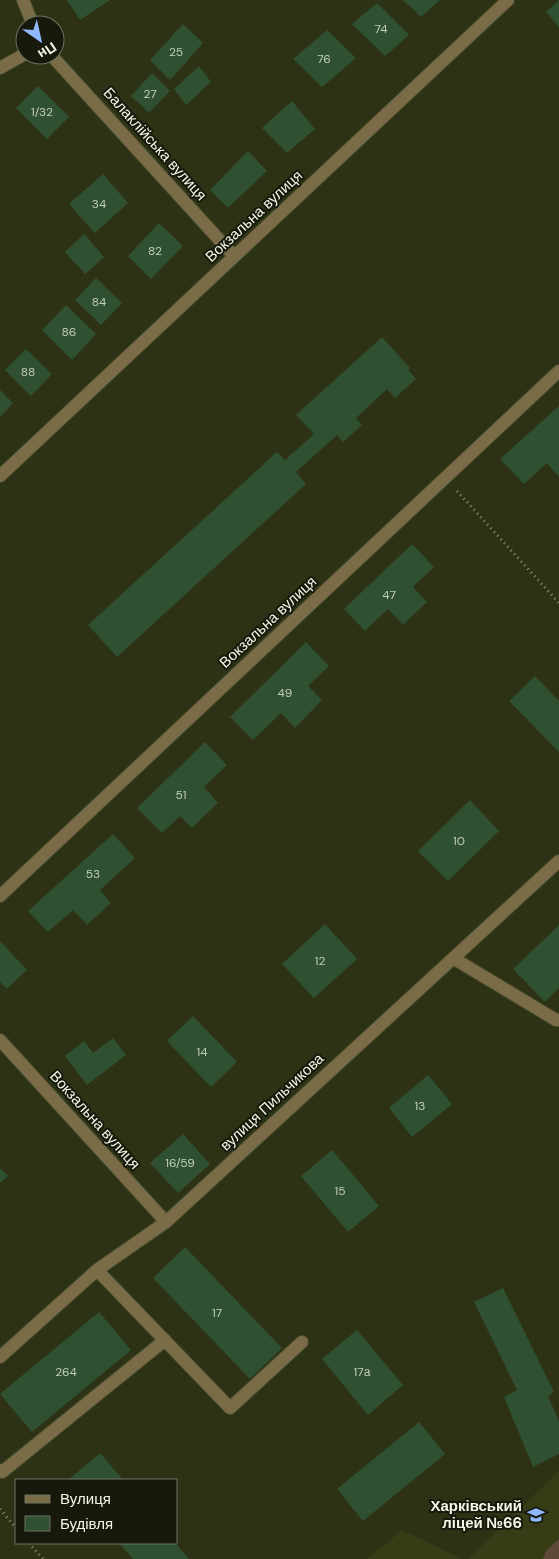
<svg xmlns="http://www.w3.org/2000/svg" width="559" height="1559" font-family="'DM Sans',sans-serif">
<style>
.built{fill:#363c16}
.green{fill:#5e4837}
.building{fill:#305032}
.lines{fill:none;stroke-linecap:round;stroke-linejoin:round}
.minor-casing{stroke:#494e31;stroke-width:14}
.path{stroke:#8d9179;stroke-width:3;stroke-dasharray:1 4;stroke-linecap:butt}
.minor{stroke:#7b6c48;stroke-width:12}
.labels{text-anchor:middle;stroke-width:4;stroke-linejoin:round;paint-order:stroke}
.number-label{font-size:12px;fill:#c2cdb8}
.street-label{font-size:15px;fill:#f3f7e4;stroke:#16190b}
.poi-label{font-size:15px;font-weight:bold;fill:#f3f7e4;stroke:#16190b;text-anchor:end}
</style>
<rect width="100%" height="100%" fill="#2d3214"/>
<path class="built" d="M559 1471V1559H468Z
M402 1530 462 1559H367Z"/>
<path class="green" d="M559 1539V1559H543L546 1551Z"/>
<path class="building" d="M67 0H110L80 20Z
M403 0H440L421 17Z
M559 0V27L546 12Z
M377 3 409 35 385 56 352 24Z
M183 24 203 43 170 80 150 60Z
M327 30 356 58 322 87 293 59Z
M199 66 211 82 186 105 174 89Z
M152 73 170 91 149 113 131 96Z
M38 86 69 117 47 139 16 108Z
M292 101 315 129 287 153 262 128Z
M248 151 267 171 228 208 210 190Z
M103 174 128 203 95 233 69 204Z
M159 223 183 246 151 279 128 256Z
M84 234 104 257 85 274 65 252Z
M96 278 122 303 101 325 75 300Z
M66 305 96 334 72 360 42 330Z
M382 337 410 368 408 370 416 379 395 398 387 389 356 418 362 425 343 442 337 435 296 472 306 484 117 657 88 625 277 452 285 460 314 434 296 415Z
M26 349 52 374 31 396 5 370Z
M0 390 13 403 0 417Z
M559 406V477L547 463 524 484 500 459Z
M412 544 434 567 413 587 427 602 403 625 388 609 365 631 344 609Z
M306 642 329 666 308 686 322 700 295 728 281 713 253 740 230 717Z
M535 676 559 701V752L509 701Z
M205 742 227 765 204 787 218 803 192 828 180 816 162 833 137 808Z
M470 800 499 831 448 881 418 851Z
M113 834 135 858 100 890 111 903 87 925 73 910 48 932 28 911Z
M325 924 357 959 314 998 282 964Z
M559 925V988L545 1002 513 969Z
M0 941 27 970 7 989 0 982Z
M193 1016 237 1062 211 1087 167 1041Z
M113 1038 126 1055 87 1085 65 1056 84 1041 93 1053Z
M428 1075 452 1104 412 1137 389 1108Z
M183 1134 210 1164 178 1193 150 1163Z
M332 1150 379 1206 348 1232 301 1176Z
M0 1168 8 1176 0 1183Z
M185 1247 282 1348 250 1379 153 1278Z
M503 1288 554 1392 548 1396 559 1421V1454L533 1467 504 1397 517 1390 474 1302Z
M99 1312 131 1350 32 1432 0 1394Z
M357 1330 403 1385 368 1415 322 1359Z
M419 1422 445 1454 363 1521 337 1489Z
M100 1453 123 1480H68Z
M119 1543H175L189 1559H133Z"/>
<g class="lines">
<g class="minor-casing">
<path id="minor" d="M23 0 33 25
M51 55 234 256
M0 68 25 54
M0 476 508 0
M0 896 559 371
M453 958 556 1020H559
M0 1040 166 1222
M97 1270 230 1408 302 1342
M0 1357 97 1270 166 1222 559 861
M0 1470 2 1472 165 1340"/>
</g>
<path class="path" d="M457 491 559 603
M0 1509 16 1528
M29 1543 43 1559"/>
<use href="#minor" class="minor"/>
</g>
<defs>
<g id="school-bare" transform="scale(1.35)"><path d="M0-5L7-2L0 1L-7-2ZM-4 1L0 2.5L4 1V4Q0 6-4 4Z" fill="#8fb8fd" stroke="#16190b" stroke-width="2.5" paint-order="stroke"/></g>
</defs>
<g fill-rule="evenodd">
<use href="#school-bare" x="536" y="1515"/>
</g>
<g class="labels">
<g class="number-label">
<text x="381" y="33">74</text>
<text x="176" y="56">25</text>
<text x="324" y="63">76</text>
<text x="150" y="98">27</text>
<text x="42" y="116">1/32</text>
<text x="99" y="208">34</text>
<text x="155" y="255">82</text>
<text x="99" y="306">84</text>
<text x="69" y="336">86</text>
<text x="28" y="376">88</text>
<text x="389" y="599">47</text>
<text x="285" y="697">49</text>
<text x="181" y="799">51</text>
<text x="459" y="845">10</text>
<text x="93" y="878">53</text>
<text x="320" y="965">12</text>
<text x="202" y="1056">14</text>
<text x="420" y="1110">13</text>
<text x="180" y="1167">16/59</text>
<text x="340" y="1195">15</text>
<text x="217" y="1317">17</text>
<text x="66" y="1376">264</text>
<text x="362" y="1376">17а</text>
</g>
<g class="street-label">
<text transform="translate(155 144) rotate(48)" y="5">Балаклійська вулиця</text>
<text transform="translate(254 216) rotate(-43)" y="5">Вокзальна вулиця</text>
<text transform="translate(268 622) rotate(-43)" y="5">Вокзальна вулиця</text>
<text transform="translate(272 1102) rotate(-43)" y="5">вулиця Пильчикова</text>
<text transform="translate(95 1120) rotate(48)" y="5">Вокзальна вулиця</text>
</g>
<g class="poi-label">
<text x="522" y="1511">Харківський<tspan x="522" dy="17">ліцей №66</tspan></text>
</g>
</g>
<rect x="15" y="1479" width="162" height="65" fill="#16190b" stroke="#6e7262"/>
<rect x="25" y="1495" width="25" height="8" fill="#7b6c48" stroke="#6e7262"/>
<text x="60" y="1504" font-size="15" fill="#f3f7e4">Вулиця</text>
<rect x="25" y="1516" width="25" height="15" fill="#305032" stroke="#6e7262"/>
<text x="60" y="1529" font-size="15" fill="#f3f7e4">Будівля</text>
<g transform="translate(40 40) rotate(146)"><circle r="24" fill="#16190b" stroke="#6e7262"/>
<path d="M0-4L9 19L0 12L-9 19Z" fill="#8fb8fd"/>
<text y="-8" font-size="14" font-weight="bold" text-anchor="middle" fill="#f3f7e4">Пн</text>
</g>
</svg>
